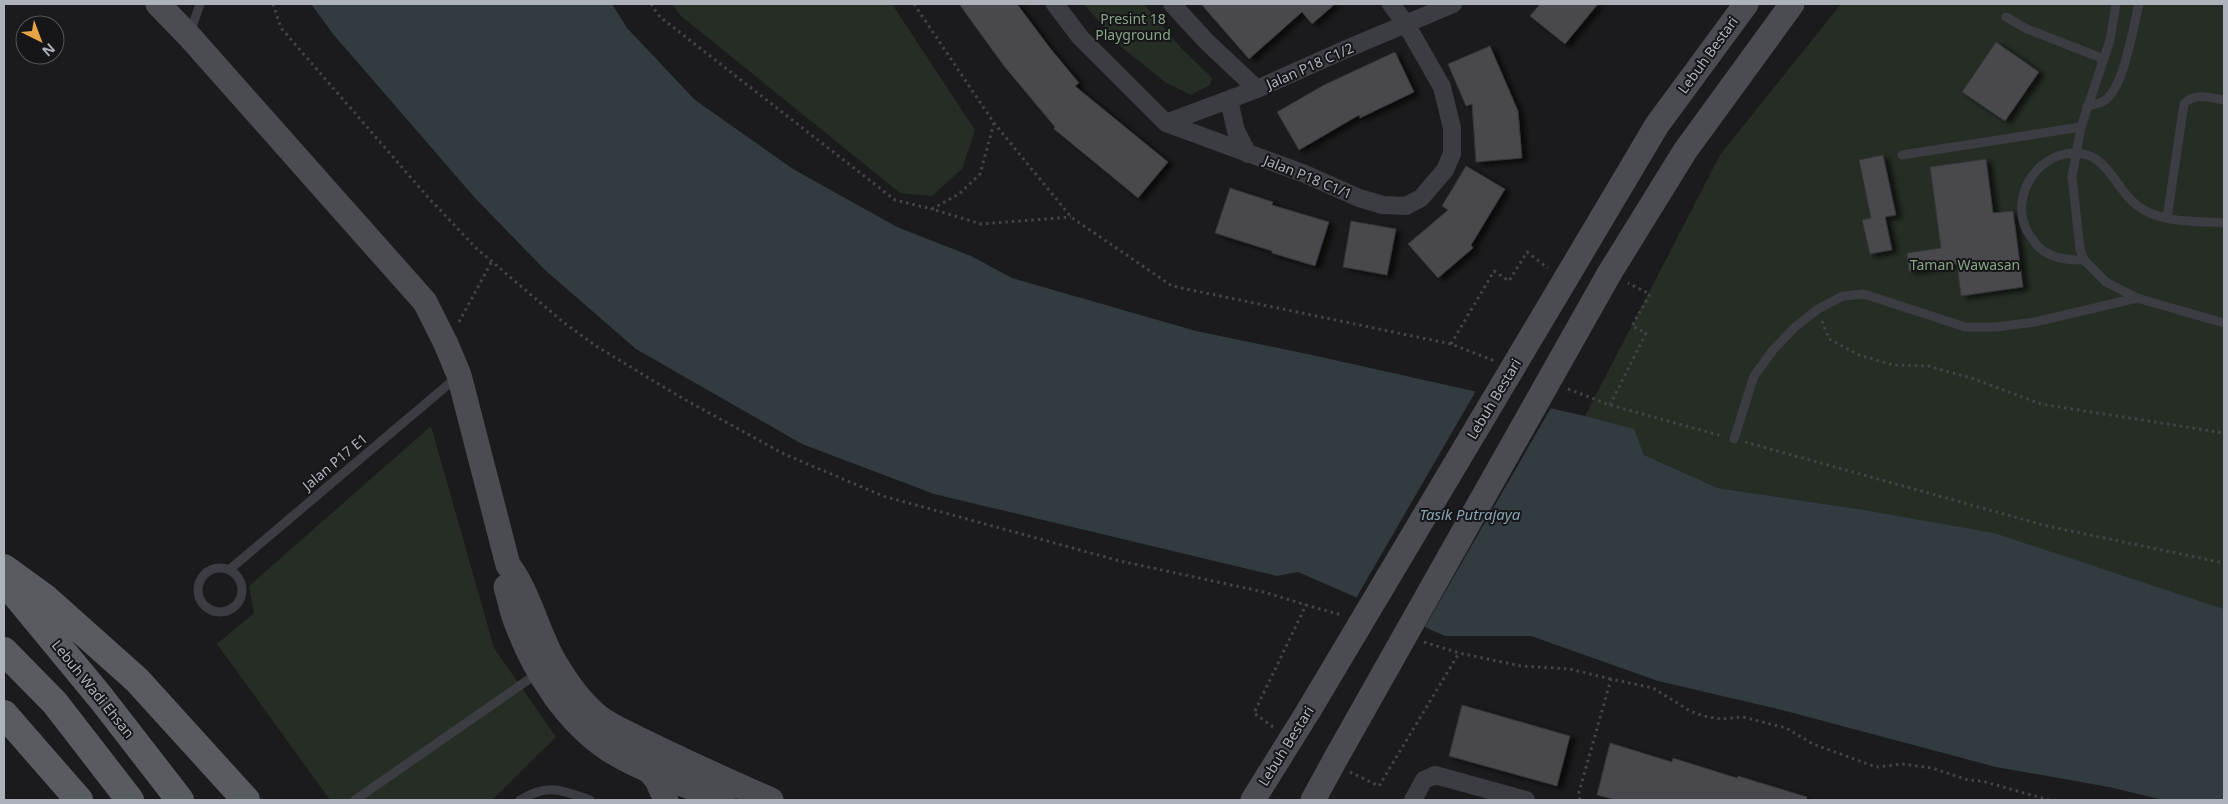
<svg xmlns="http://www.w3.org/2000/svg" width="2228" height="804" font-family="'Noto Sans',sans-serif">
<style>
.green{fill:#252d25}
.water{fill:#313b40}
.pier{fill:#1b1b1d}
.building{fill:#48494d;stroke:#353539;filter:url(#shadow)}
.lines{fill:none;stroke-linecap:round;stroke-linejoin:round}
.path{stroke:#424448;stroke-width:3;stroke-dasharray:2.5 4;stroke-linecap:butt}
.lane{stroke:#3c3d42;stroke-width:9}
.street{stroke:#3c3d42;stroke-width:18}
.secondary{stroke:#4a4c51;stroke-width:25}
.primary{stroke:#585b60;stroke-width:28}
.secondary-bridge{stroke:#4a4c51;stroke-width:25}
.labels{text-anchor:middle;stroke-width:4;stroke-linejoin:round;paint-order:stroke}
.park-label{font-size:14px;fill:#88a587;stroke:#161618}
.street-label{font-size:14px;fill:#aeb3bb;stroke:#161618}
.water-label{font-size:15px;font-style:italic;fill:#88a3b3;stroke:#161618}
</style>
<defs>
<filter id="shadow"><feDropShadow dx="5.5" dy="3" stdDeviation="2.5" flood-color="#0009"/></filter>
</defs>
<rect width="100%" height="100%" fill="#1b1b1d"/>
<path class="green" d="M672 4H892L975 130 962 169 932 196 900 193 681 16Z
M1084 4H1144L1182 49 1212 78 1210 85 1191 95 1165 82 1120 46Z
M1841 4H2224V609L2100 568 1858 509 1718 488 1644 455 1585 416 1720 155Z
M431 426 494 648 556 737 492 800H330L217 644 254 613 249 586Z"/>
<path class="water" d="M311 4H612L627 28 695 100 793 169 897 227 971 256 1012 278 1196 331 1312 355 1585 416 1634 429 1644 455 1718 488 1858 509 1994 533 2224 609V800H2163L2109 787 1996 767 1782 710 1658 681 1531 636H1445L1298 572 1277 576 934 494 802 444 636 349 545 270 475 198 333 34Z"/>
<path class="pier" d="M1477 389 1552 406 1423 630 1355 600Z"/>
<path class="building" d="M959 4H1017L1050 48 1079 83 1075 86 1168 162 1138 198 1054 129 1055 127 1004 66Z
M1201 4H1335L1312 24 1302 12 1249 59Z
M1540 4H1598L1565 44 1530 16Z
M1996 42 2039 72 2005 121 1962 92Z
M1490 46 1518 111 1522 158 1476 162 1472 104 1466 106 1448 64Z
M1395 52 1414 92 1360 118 1359 115 1299 150 1277 112 1324 85Z
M1883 155 1896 215 1885 217 1892 250 1870 254 1862 220 1871 218 1859 160Z
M1986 159 1993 213 2013 211 2023 287 1961 296 1957 264 1909 271 1907 253 1941 248 1930 167Z
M1466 166 1505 189 1471 245 1473 248 1438 278 1408 244 1448 210 1442 206Z
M1230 188 1273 202 1272 205 1329 222 1315 266 1272 253V251L1215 233Z
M1351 221 1396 229 1387 275 1343 267Z
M1462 705 1570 736 1557 786 1449 756Z
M1610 743 1672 762 1673 758 1737 778 1738 776 1807 797 1806 800H1617L1597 795Z"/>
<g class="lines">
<path class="path" d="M273 4 281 28 426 195 476 248 563 322 596 346 682 398 784 454 883 496 1120 561 1264 592 1306 605
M651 4 660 17 895 200 932 209
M914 4 994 123 1071 217 1172 286 1451 344 1495 361
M994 123 980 174 959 194 932 209 981 224 1071 217
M1822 321 1829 339 1859 355 1893 365 1928 366 1974 379 2041 404 2224 433
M459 322 492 261
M1451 344 1494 271 1509 281 1527 252 1548 268
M1568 389 1610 405 1722 436
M1610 405 1646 333 1632 326 1650 294 1628 283
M1745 442 2047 526 2224 563
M1424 642 1459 653 1521 666 1569 669 1611 679
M1273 727 1254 713 1306 605 1342 615
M1350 772 1379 786 1459 653
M1580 800 1579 792 1611 679 1653 688 1690 711 1704 716 1721 719 1743 717 1786 728 1813 744 1876 767 1903 764 1932 768 1968 780 1982 781 2049 800"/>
<path class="lane" d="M2116 4 2110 40 2081 127 2072 177 2080 249 2084 260 2106 282 2137 298
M2006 17 2027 29 2104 59
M190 33 200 4
M2087 106C2092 105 2098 104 2102 102 2124 92 2133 26 2139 4
M1902 155 2081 127
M2167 218 2184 104C2194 92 2211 98 2224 100
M2084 260C2069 260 2053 259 2041 249 2037 246 2034 241 2031 237 2006 204 2034 152 2076 153 2112 154 2116 197 2146 211 2168 223 2199 221 2224 223
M1734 439 1754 376 1773 350 1795 327 1818 309 1843 296 1864 294 1965 327H1996L2035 322 2137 298 2224 323
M198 590a22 22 0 1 1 44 0a22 22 0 1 1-44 0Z
M229 570 457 377
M355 800 538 673
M520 800C548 783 561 790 590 800"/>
<path class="street" d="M1055 4 1080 37 1166 123 1305 174 1359 198 1383 205 1406 206 1421 198 1445 170 1452 154V128L1442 87 1406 24 1391 4
M1172 4 1207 42 1257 89
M1229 100 1236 131 1248 154
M1166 123 1257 89 1344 50 1453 4
M1413 800 1424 780 1435 775 1526 800"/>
<path class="secondary" d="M158 4 189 36 425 302 446 344 459 375 508 565C528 590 537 631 554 661 565 680 581 703 599 717 612 727 628 733 643 741 685 762 728 781 771 800
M1609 274 1685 151 1792 4
M1565 280 1657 125 1746 4
M506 587C510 600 512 614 518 627 535 672 567 722 608 749 642 771 685 784 723 800
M648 769 657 780 666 800
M1253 800 1309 710
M1313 800 1336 758"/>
<path class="primary" d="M4 568 44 597 137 680 246 800
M6 583 101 698 180 800
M4 651 55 703 130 800
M4 714 79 800"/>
<path class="secondary-bridge" d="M1309 710 1565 280
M1336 758 1609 274"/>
</g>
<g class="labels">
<g class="park-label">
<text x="1133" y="24">Presint 18<tspan x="1133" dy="16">Playground</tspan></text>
<text x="1965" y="270">Taman Wawasan</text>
</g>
<g class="street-label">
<text transform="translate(1708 55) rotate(-54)" y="5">Lebuh Bestari</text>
<text transform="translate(1310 66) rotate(-24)" y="5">Jalan P18 C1/2</text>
<text transform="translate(1308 177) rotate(22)" y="5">Jalan P18 C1/1</text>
<text transform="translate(1494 399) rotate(-59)" y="5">Lebuh Bestari</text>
<text transform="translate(335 462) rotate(-40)" y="5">Jalan P17 E1</text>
<text transform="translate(93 689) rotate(51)" y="5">Lebuh Wadi Ehsan</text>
<text transform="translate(1286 746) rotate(-58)" y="5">Lebuh Bestari</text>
</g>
<g class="water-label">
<text x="1470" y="520">Tasik Putrajaya</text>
</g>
</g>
<rect width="2228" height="804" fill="none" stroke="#aeb3bb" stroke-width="10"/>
<g transform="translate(40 40) rotate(138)"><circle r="24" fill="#161618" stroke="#535559"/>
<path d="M0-4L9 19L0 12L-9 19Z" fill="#e7a348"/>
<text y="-8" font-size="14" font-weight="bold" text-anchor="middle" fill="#aeb3bb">N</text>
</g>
</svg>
